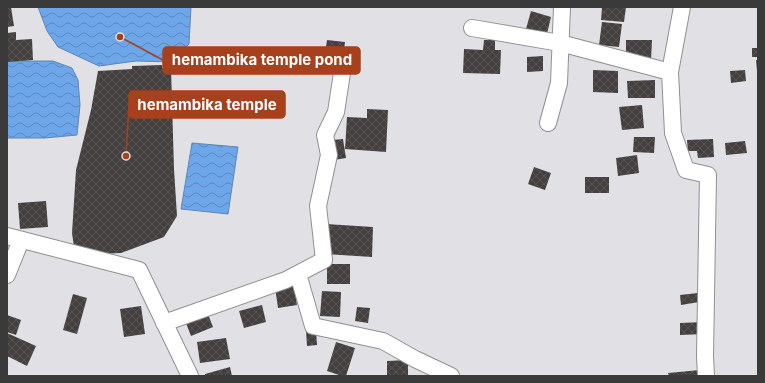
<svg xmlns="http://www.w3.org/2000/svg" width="765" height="383" font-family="Inter,sans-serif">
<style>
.water{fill:url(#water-waves);stroke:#5e86b6}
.building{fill:url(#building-cross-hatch)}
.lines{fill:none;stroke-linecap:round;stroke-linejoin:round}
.minor-casing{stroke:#909093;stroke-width:18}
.minor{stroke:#fff;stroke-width:16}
.leader{fill:none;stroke:#a7401c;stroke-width:1.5}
.callout-dot{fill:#a7401c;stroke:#e1e1e5;stroke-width:1.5}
.callout{fill:#a7401c;stroke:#a7401c;stroke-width:1.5}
.callout-label{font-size:15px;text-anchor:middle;font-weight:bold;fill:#fff}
</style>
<defs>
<pattern id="water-waves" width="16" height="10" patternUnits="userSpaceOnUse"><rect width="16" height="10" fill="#6ea6ea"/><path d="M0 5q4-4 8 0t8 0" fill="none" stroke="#5b88bf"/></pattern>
<pattern id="building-cross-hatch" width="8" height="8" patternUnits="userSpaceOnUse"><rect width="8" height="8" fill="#44403f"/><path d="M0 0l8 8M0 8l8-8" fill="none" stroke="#575453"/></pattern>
</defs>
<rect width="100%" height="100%" fill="#e1e1e5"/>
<path class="water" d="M38 7H191L189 44 173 62 136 61 99 66 58 47 47 31Z
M7 61H53L72 68 78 80 80 105 77 135 45 138H7Z
M192 143 238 147 228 214 181 209Z"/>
<path class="building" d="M7 7H11L14 26 7 27Z
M602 7H626L624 22 601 20Z
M531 11 551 17 547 34 526 29Z
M602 22 622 24 619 47 599 45Z
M16 32V40L32 39 33 60 7 62V33Z
M327 40 345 42 341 71 323 69Z
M484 40H495V50H501L500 74 463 73 464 49 483 50Z
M626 40H652L651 60 626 59Z
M752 48H758V57H752Z
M543 56V71L527 72V57Z
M756 60H758V71H757Z
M162 65V68H171L174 169 177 216 164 237 121 253 100 254H75L72 233 76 170 91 110 98 71 132 69V66Z
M593 70 618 71V93L593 92Z
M745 70 746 81 731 83 730 71Z
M655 80V98H628L627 81Z
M642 105 644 128 622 130 619 107Z
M367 109 388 110 386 152 345 149 347 117 367 118Z
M634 137H655L654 153 633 152Z
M343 139 346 158 334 160 332 140Z
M713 139 714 157 698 158 697 151H688L687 140Z
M745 141 747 153 726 155 725 143Z
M637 155 639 173 618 176 616 158Z
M534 167 551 173 545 190 528 184Z
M585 177H609V193H585Z
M46 201 48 227 20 229 18 203Z
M326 224 373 227 372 257 325 254Z
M327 264H350V284H327Z
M294 285 297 305 278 308 275 287Z
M322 291 341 292 340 317 320 316Z
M698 293 699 302 681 305 680 295Z
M73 294 87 298 77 334 63 330Z
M262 305 266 322 244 328 239 311Z
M141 306 145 334 124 337 120 309Z
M357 307 370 308 368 323 355 321Z
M206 309 213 327 191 336 184 318Z
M7 315 21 320 16 335 7 332Z
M704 322 705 334 680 335V323Z
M316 330 317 345 307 346 306 331Z
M7 333 36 346 27 366 7 356Z
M226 338 230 359 200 363 197 342Z
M336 342 355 348 346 376H342L327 371Z
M408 360V376H387V361Z
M230 367 232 376H205V374Z
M700 370V376H669L668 373Z"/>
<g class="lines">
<g class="minor-casing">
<path id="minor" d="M682 7 670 72 673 133 686 170 708 175 705 356 706 376
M472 28 560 43 670 72
M548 123 559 83 562 7
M7 236 139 270 190 376
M298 274 313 326 383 341 415 359 451 376
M7 275 21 240
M164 323 286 280 324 260 318 206 329 155 325 135 336 112 344 60"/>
</g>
<use href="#minor" class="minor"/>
</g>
<path class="leader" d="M120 37L163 60M126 156L129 105"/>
<g class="callout-dot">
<circle cx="120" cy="37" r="4"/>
<circle cx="126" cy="156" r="4"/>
</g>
<g class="callout">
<rect x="163" y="47" width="197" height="27" rx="4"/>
<rect x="129" y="91" width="156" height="27" rx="4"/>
</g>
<g class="callout-label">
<text x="262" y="65">hemambika temple pond</text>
<text x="207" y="110">hemambika temple</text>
</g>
<rect width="765" height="383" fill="none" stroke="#3a3a3b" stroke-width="16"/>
</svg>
